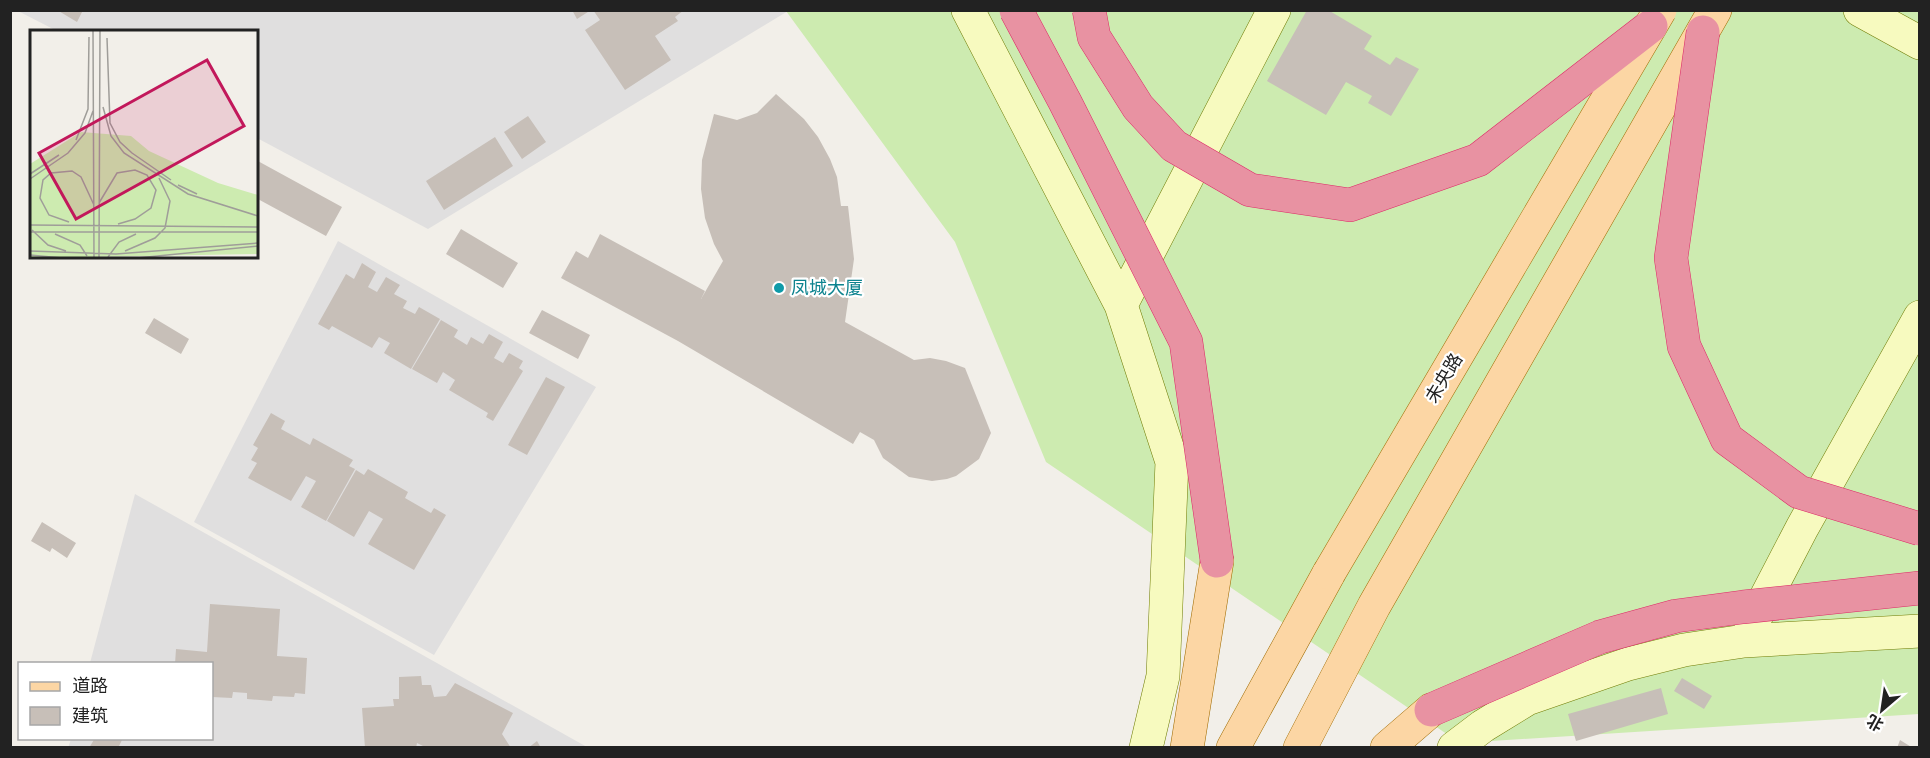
<svg xmlns="http://www.w3.org/2000/svg" width="1930" height="758" font-family="Roboto,'Noto Sans SC',sans-serif">
<style>
.residential{fill:#e0dfdf}
.grass{fill:#cdebb0}
.building{fill:#c7bfb8}
.lines{fill:none;stroke-linecap:round;stroke-linejoin:round}
.secondary-casing{stroke:#707d05;stroke-width:34}
.primary-casing{stroke:#a06b00;stroke-width:34}
.secondary{stroke:#f7fabf;stroke-width:33}
.primary{stroke:#fcd6a4;stroke-width:33}
.primary-bridge-casing{stroke:#a06b00;stroke-width:34;stroke-linecap:butt}
.highway-bridge-casing{stroke:#dc2a67;stroke-width:34;stroke-linecap:butt}
.primary-bridge{stroke:#fcd6a4;stroke-width:33}
.highway-bridge{stroke:#e892a2;stroke-width:33}
.culture-dot{fill:#0f9aa8;stroke:#fff;stroke-width:2}
.labels{text-anchor:middle;stroke-width:4.5;stroke-linejoin:round;paint-order:stroke}
.culture-label{font-size:18px;fill:#0d838f;stroke:#fff;text-anchor:start}
.street-label{font-size:18px;fill:#222;stroke:#fff}
.inset-road{fill:none;stroke:#9f9d99;stroke-width:1.5}
.view{fill:#c2185b;fill-opacity:0.15;stroke:#c2185b;stroke-width:3}
.inset-edge{fill:none;stroke:#222;stroke-width:3}
</style>
<rect width="100%" height="100%" fill="#f2efe9"/>
<path class="residential" d="M18 11H788L428 229 257 138 256 32 57 31Z
M338 241 596 387 434 655 194 522Z
M135 494 587 747 68 748 71 739 212 738V664L90 663Z"/>
<path class="grass" d="M786 11H1919V714L1460 743 1046 462 955 242Z"/>
<path class="building" d="M57 10H83L77 22Z
M572 10H591L577 19Z
M593 10H684L675 17 678 21 655 36 671 60 625 90 585 30 600 20Z
M1307 10H1328L1372 36 1364 49 1390 65 1396 57 1419 69 1391 116 1368 103 1372 96 1346 82 1326 115 1267 81Z
M776 94 804 119 818 137 830 159 837 177 841 206H848L854 259 845 322 914 360 930 358 946 361 965 368 991 433 979 459 956 476 947 479 932 481 909 477 883 458 874 440 860 432 853 444 678 341 561 278 576 251 588 258 600 234 705 291 701 299 723 261 714 244 705 218 701 189 702 160 714 114 737 120 757 113Z
M528 116 546 142 522 159 504 132Z
M495 137 513 166 444 210 426 181Z
M256 160 342 207 326 236 256 198Z
M461 229 518 263 503 288 446 254Z
M362 263 376 272 368 287 377 292 386 277 400 285 394 294 407 301 403 308 415 314 419 307 440 319 411 369 384 353 390 343 379 337 372 348 332 326 329 330 318 324 346 274 354 279Z
M542 310 590 335 578 359 529 333Z
M154 318 189 339 181 354 145 333Z
M441 320 458 330 454 337 467 345 471 337 483 344 489 334 503 342 494 358 503 363 509 353 523 361 519 368 523 371 493 421 486 417 488 413 449 390 455 380 443 372 437 383 412 369Z
M546 377 565 387 527 455 508 445Z
M271 413 285 421 281 429 310 445 313 438 353 460 349 466 355 469 326 521 301 507 316 481 306 476 291 501 248 478 257 463 251 460 258 448 253 445Z
M368 469 408 492 405 498 431 513 434 508 446 515 414 570 368 544 383 519 369 511 354 537 327 521 356 470 364 475Z
M42 522 76 543 67 558 52 548 50 552 31 541Z
M210 604 280 609 277 656 307 658 305 694 295 693 294 697 273 696 272 701 247 699V693L233 692 232 698 212 697V664H175L176 649 207 652Z
M421 676 422 685H431L434 697 446 696 455 683 513 713 502 734 511 748H427L417 743 416 748H365L362 708 394 706 393 699H399V677Z
M1682 678 1712 696 1704 709 1674 691Z
M1661 688 1668 714 1576 741 1568 714Z
M95 738H123L118 748H89Z
M1900 740 1913 748H1897Z
M537 741 541 748H528Z"/>
<g class="lines">
<g class="secondary-casing">
<path id="secondary" d="M968 10 1121 305 1172 462 1163 676 1146 748
M1860 10 1920 43
M1121 305 1274 10
M1751 626 1802 528 1920 317
M1454 748 1483 726 1527 699 1628 664 1684 650 1744 641 1920 631"/>
</g>
<g class="primary-casing">
<path id="primary" d="M1187 748 1217 561
M1233 748 1329 573
M1300 748 1374 606 1715 10
M1387 748 1431 710"/>
</g>
<use href="#secondary" class="secondary"/>
<use href="#primary" class="primary"/>
<g class="primary-bridge-casing">
<path id="primary-bridge" d="M1329 573 1660 10"/>
</g>
<g class="highway-bridge-casing">
<path id="highway-bridge" d="M1016 10 1065 102 1186 342 1217 561
M1089 10 1094 37 1138 107 1174 146 1250 190 1350 205 1478 160 1651 26
M1703 32 1671 258 1684 346 1727 439 1799 492 1920 529
M1431 710 1600 637 1676 616 1743 607 1920 588"/>
</g>
<use href="#primary-bridge" class="primary-bridge"/>
<use href="#highway-bridge" class="highway-bridge"/>
</g>
<circle class="culture-dot" cx="779" cy="288" r="6"/>
<g class="labels">
<g class="culture-label">
<text x="791" y="294">凤城大厦</text>
</g>
<g class="street-label">
<text transform="translate(1444 378) rotate(-59)" y="6">未央路</text>
</g>
</g>
<g transform="translate(30 30)">
<rect width="228" height="228" fill="#f2efe9"/>
<path d="M51 102 101 106 119 121 188 153 228 165V224L0 228V134Z" fill="#cdebb0"/>
<path class="inset-road" d="M63 0 64 228M77 8 80 93 90 112 102 123 141 150M73 77 81 106M55 103 63 81M81 106 94 123 158 164 228 186M46 110 58 79 59 7M0 144 29 125M0 149 38 123 55 103M148 155 167 164M69 173 87 143 105 140 117 145 126 160 121 178 105 189 88 194M39 192 19 185 10 168 13 150 21 143 42 141 51 147 64 175M0 195 228 197M2 200 18 215 36 221M0 202H228M25 204 50 215 57 226M0 221 86 224 228 213M95 221 125 208 135 198 140 171 129 148M0 225 32 228M78 227 89 212 106 204M69 228 70 0M107 228 228 216"/>
<path class="view" d="M177 30 214 96 46 189 9 123Z"/>
<rect width="228" height="228" class="inset-edge"/>
</g>
<rect width="1930" height="758" fill="none" stroke="#222222" stroke-width="24"/>
<rect x="18" y="662" width="195" height="78" fill="#ffffff" stroke="#a7a7a7" stroke-width="1.5"/>
<rect x="30" y="682" width="30" height="9" fill="#fcd6a4" stroke="#a7a7a7" stroke-width="1.5"/>
<text x="72" y="692" font-size="18" fill="#222222">道路</text>
<rect x="30" y="707" width="30" height="18" fill="#c7bfb8" stroke="#a7a7a7" stroke-width="1.5"/>
<text x="72" y="722" font-size="18" fill="#222222">建筑</text>
<g transform="translate(1882 710) rotate(209)" stroke="#ffffff" stroke-width="4.5" paint-order="stroke">
<path d="M0-4.5L10 22L0 15L-10 22Z" fill="#222222"/>
<text y="-9" font-size="16" font-weight="bold" text-anchor="middle" fill="#222222">北</text>
</g>
</svg>
